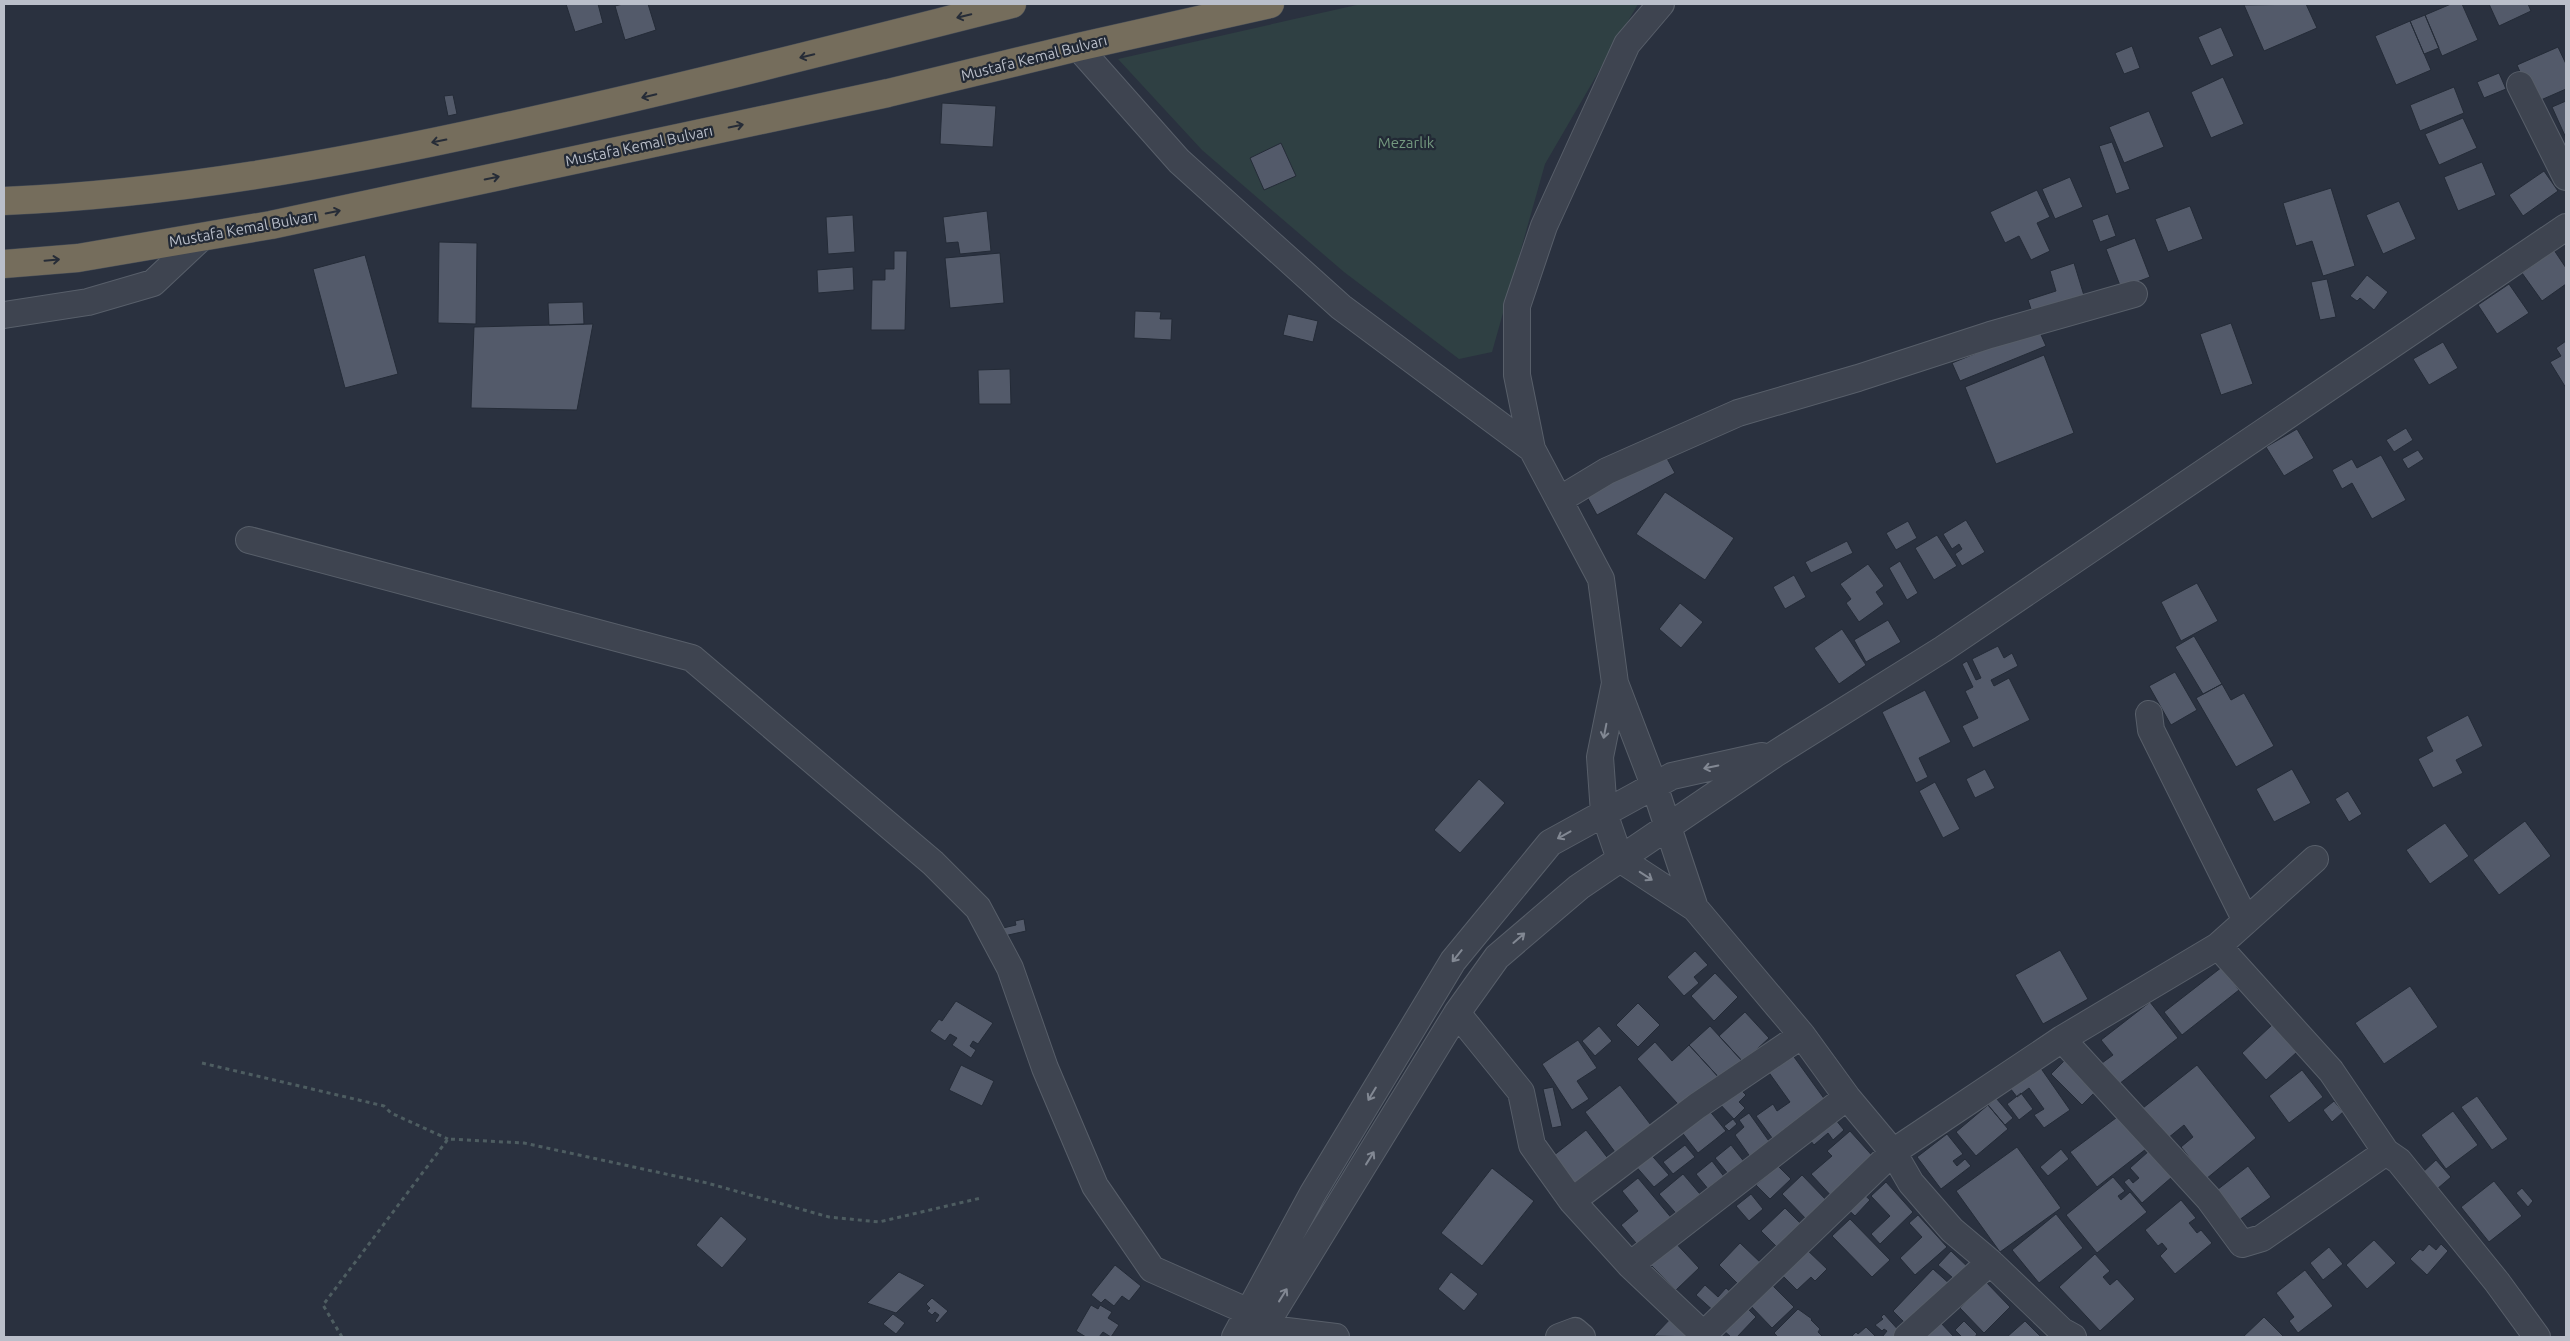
<svg xmlns="http://www.w3.org/2000/svg" width="2570" height="1341" font-family="Ubuntu,sans-serif">
<style>
.green{fill:#2f4043}
.building{fill:#535a6a;stroke:#242b37}
.lines{fill:none;stroke-linecap:round;stroke-linejoin:round}
.minor-casing{stroke:#585f6a;stroke-width:28}
.highway-casing{stroke:#454c57;stroke-width:29}
.path{stroke:#4e5d61;stroke-width:3;stroke-dasharray:4 4;stroke-linecap:butt}
.minor{stroke:#3e4450;stroke-width:26}
.highway{stroke:#756d5c;stroke-width:28}
.oneway{stroke:#262c37}
.oneway2{stroke:#828893}
.labels{text-anchor:middle;stroke-width:4.5;stroke-linejoin:round;paint-order:stroke}
.street-label{font-size:15px;fill:#babfca;stroke:#222935}
.park-label{font-size:15px;fill:#74987f;stroke:#222935}
</style>
<rect width="100%" height="100%" fill="#2a313f"/>
<path class="green" d="M1361 4H1638L1545 164 1492 352 1459 359 1344 272 1202 150 1118 59Z"/>
<path class="building" d="M566 4H598L603 23 575 32Z
M623 4H648L656 30 625 40 615 6Z
M2306 4 2317 28 2264 51 2244 5Z
M2451 4H2462L2478 40 2442 56 2425 15Z
M2489 4H2528L2531 11 2499 26Z
M2425 15 2439 48 2424 54 2410 21Z
M2410 21 2431 70 2396 85 2375 36Z
M2221 27 2234 56 2211 66 2198 37Z
M2132 46 2140 68 2124 74 2115 53Z
M2558 47 2566 64V89L2534 103 2517 65Z
M2499 73 2506 89 2484 98 2477 82Z
M2223 77 2244 124 2211 138 2191 92Z
M2454 87 2464 113 2420 131 2410 105Z
M453 95 457 114 448 116 444 96Z
M2566 101V138L2552 107Z
M942 103 996 106 993 147 940 144Z
M2149 111 2164 147 2124 163 2109 127Z
M2463 118 2477 148 2439 165 2425 134Z
M2112 142 2130 189 2116 194 2099 146Z
M1281 143 1296 176 1264 190 1250 158Z
M2482 162 2496 195 2458 211 2444 177Z
M2544 171 2558 191 2523 216 2509 195Z
M2070 177 2083 207 2055 219 2042 189Z
M2331 188 2355 266 2323 276 2312 241 2296 246 2283 203Z
M2037 190 2050 217 2037 223 2050 251 2031 260 2019 236 2005 243 1990 212Z
M2399 201 2416 239 2383 254 2366 215Z
M2190 206 2203 239 2168 252 2155 219Z
M987 211 991 251 960 254 958 242 946 243 943 217Z
M2108 214 2116 236 2100 242 2092 220Z
M853 215 855 252 828 254 826 217Z
M2135 238 2150 277 2121 288 2106 249Z
M439 242 477 243 476 324 438 323Z
M2554 250 2566 268V284L2542 301 2522 273Z
M894 251H907L905 330H871L872 280H885V269H894Z
M1000 253 1004 303 950 308 945 258Z
M365 255 398 374 345 388 313 269Z
M2074 263 2086 302 2034 318 2028 300 2056 291 2050 271Z
M853 267 854 290 818 293 817 270Z
M2367 275 2388 292 2374 310 2360 298 2357 301 2350 296Z
M2327 279 2336 317 2320 320 2311 282Z
M2509 284 2529 313 2497 334 2478 305Z
M583 302 584 324 549 325 548 303Z
M1135 311 1161 312 1160 319H1172L1171 340 1134 338Z
M1288 314 1318 321 1313 342 1283 335Z
M2231 323 2253 384 2221 395 2200 334Z
M593 324 577 410 471 408 474 327Z
M2038 328 2046 346 1960 381 1952 363Z
M2566 341V388L2550 362 2561 356 2556 348Z
M2443 342 2458 368 2429 385 2413 359Z
M2044 355 2074 433 1996 464 1965 387Z
M1010 369 1011 404H979L978 370Z
M2406 428 2413 440 2394 452 2386 440Z
M2297 429 2314 458 2284 476 2266 447Z
M2418 450 2424 459 2408 469 2402 459Z
M1664 453 1675 473 1597 515 1586 495Z
M2381 455 2406 500 2372 519 2352 483 2342 489 2332 470 2352 459 2357 468Z
M1665 492 1734 538 1705 580 1636 534Z
M1966 520 1985 552 1962 566 1955 554 1962 549 1959 544 1952 549 1943 534Z
M1908 521 1917 538 1896 550 1886 533Z
M1937 535 1957 566 1934 580 1915 548Z
M1847 541 1853 553 1811 573 1805 562Z
M1900 561 1918 593 1907 600 1889 568Z
M1868 564 1884 586 1876 592 1884 604 1859 622 1846 603 1851 599 1840 584Z
M1794 575 1806 597 1785 609 1773 587Z
M2197 583 2218 621 2181 641 2161 602Z
M1680 603 1703 622 1681 648 1659 629Z
M1888 620 1901 642 1866 662 1854 640Z
M1842 629 1866 665 1839 684 1814 648Z
M2194 636 2222 684 2203 694 2175 647Z
M1998 646 2004 658 2012 653 2018 666 1991 680 1994 686 2009 678 2030 720 1973 748 1962 726 1978 718 1965 691 1973 687 1962 664 1967 661 1976 680 1981 678 1972 659Z
M2175 672 2197 710 2171 725 2149 686Z
M2222 684 2231 700 2244 693 2274 746 2236 767 2196 698Z
M1925 690 1951 742 1919 758 1928 777 1916 783 1882 712Z
M2468 715 2483 746 2456 760 2463 773 2433 788 2418 759 2433 751 2426 737Z
M1985 769 1995 788 1975 798 1966 779Z
M2292 769 2311 803 2274 822 2256 789Z
M1479 779 1505 803 1460 853 1434 830Z
M1935 782 1960 829 1943 838 1919 791Z
M2348 791 2362 814 2349 822 2335 799Z
M2525 821 2551 856 2499 895 2473 860Z
M2445 823 2469 856 2430 884 2406 850Z
M1024 919 1026 931 1004 936 1003 928 1016 925 1015 921Z
M2060 950 2088 999 2043 1024 2015 975Z
M1695 951 1708 965 1694 977 1699 983 1684 996 1667 977Z
M2222 967 2239 990 2182 1035 2164 1012Z
M1715 973 1738 997 1714 1021 1691 996Z
M2410 986 2438 1027 2384 1064 2355 1023Z
M956 1001 993 1023 978 1044 973 1041 970 1046 976 1050 971 1058 952 1045 957 1038 950 1034 945 1041 930 1031 939 1019 942 1021Z
M2150 1002 2178 1038 2119 1084 2102 1063 2113 1055 2101 1040Z
M1638 1003 1660 1025 1638 1047 1616 1025Z
M1745 1012 1769 1038 1743 1062 1719 1036Z
M2272 1025 2297 1052 2266 1080 2242 1053Z
M1599 1026 1612 1041 1595 1056 1582 1041Z
M1710 1026 1743 1062 1722 1081 1689 1045Z
M1578 1040 1597 1068 1577 1081 1589 1099 1572 1110 1542 1064Z
M1655 1042 1672 1061 1689 1045 1722 1081 1686 1113 1637 1059Z
M1789 1050 1828 1104 1775 1142 1756 1116 1773 1104 1777 1111 1790 1102 1765 1067Z
M2065 1060 2096 1091 2082 1105 2051 1074Z
M961 1065 994 1081 982 1106 949 1090Z
M2197 1065 2256 1138 2206 1179 2181 1147 2193 1137 2184 1125 2168 1138 2143 1108Z
M2040 1067 2070 1110 2044 1128 2034 1115 2044 1109 2029 1088 2017 1097 2010 1088Z
M2302 1070 2323 1097 2289 1123 2269 1096Z
M1735 1084 1746 1095 1739 1102 1745 1108 1734 1119 1717 1101Z
M1620 1085 1654 1129 1618 1156 1585 1112Z
M1553 1087 1562 1126 1552 1128 1543 1089Z
M2021 1093 2033 1109 2019 1120 2007 1104Z
M2477 1096 2508 1139 2492 1150 2461 1107Z
M1996 1098 2013 1118 2005 1125 1988 1105Z
M2334 1101 2343 1112 2332 1122 2323 1110Z
M1704 1104 1726 1131 1698 1153 1677 1126Z
M1988 1105 2008 1129 1976 1156 1956 1132Z
M2453 1111 2478 1145 2446 1169 2421 1135Z
M1749 1113 1771 1144 1751 1158 1735 1135 1744 1127 1739 1120Z
M1831 1114 1844 1130 1833 1140 1828 1133 1814 1145 1806 1135Z
M2120 1115 2146 1149 2097 1187 2070 1152Z
M1733 1119 1737 1124 1729 1131 1724 1126Z
M1586 1130 1610 1161 1577 1186 1553 1156Z
M1850 1131 1877 1161 1834 1199 1811 1174 1832 1156 1827 1151Z
M1947 1134 1963 1154 1953 1161 1957 1166 1965 1159 1971 1166 1941 1189 1917 1157Z
M1685 1145 1695 1157 1673 1174 1663 1162Z
M1731 1145 1749 1168 1734 1181 1715 1158Z
M2017 1147 2061 1208 2000 1252 1956 1191Z
M2061 1149 2069 1159 2048 1176 2040 1167Z
M1647 1150 1669 1175 1654 1187 1633 1163Z
M2149 1151 2172 1177 2142 1203 2124 1182 2129 1178 2133 1183 2139 1178 2130 1168Z
M2436 1160 2451 1177 2437 1189 2423 1172Z
M1712 1161 1729 1183 1713 1195 1696 1174Z
M1777 1165 1791 1179 1770 1199 1756 1185Z
M2248 1166 2271 1197 2235 1223 2213 1193Z
M1492 1168 1534 1201 1482 1266 1441 1233Z
M1683 1174 1705 1200 1681 1219 1659 1194Z
M1802 1175 1828 1202 1808 1221 1782 1194Z
M2113 1177 2125 1191 2118 1196 2121 1200 2130 1192 2147 1212 2097 1253 2066 1215Z
M1638 1178 1674 1221 1641 1249 1621 1225 1638 1211 1622 1191Z
M2494 1181 2522 1216 2489 1242 2461 1207Z
M1886 1182 1913 1212 1880 1244 1871 1234 1890 1216 1871 1196Z
M1857 1188 1870 1200 1855 1216 1842 1204Z
M2522 1188 2533 1201 2528 1207 2516 1193Z
M1751 1194 1763 1209 1749 1221 1736 1206Z
M2181 1200 2196 1218 2189 1223 2197 1233 2201 1230 2212 1243 2175 1274 2160 1256 2167 1249 2162 1243 2158 1246 2145 1230Z
M1785 1208 1802 1225 1778 1248 1761 1231Z
M2056 1214 2083 1248 2039 1283 2012 1250Z
M1918 1215 1947 1247 1915 1275 1900 1258 1922 1237 1909 1223Z
M721 1216 747 1239 722 1268 696 1245Z
M1850 1219 1890 1260 1872 1277 1832 1236Z
M1671 1238 1699 1268 1676 1290 1647 1261Z
M2374 1240 2396 1263 2367 1289 2346 1265Z
M1740 1243 1763 1265 1741 1287 1719 1265Z
M2429 1244 2436 1250 2441 1244 2448 1251 2427 1275 2410 1259 2420 1249 2423 1251Z
M2329 1247 2343 1264 2323 1280 2310 1263Z
M1805 1248 1827 1269 1815 1281 1811 1277 1797 1290 1780 1273Z
M1951 1251 1972 1271 1960 1284 1938 1265Z
M2095 1254 2110 1271 2103 1277 2110 1285 2117 1279 2135 1299 2100 1331 2059 1287Z
M1115 1265 1141 1286 1129 1301 1122 1296 1114 1306 1105 1299 1101 1303 1091 1295Z
M1933 1269 1952 1286 1911 1329 1893 1311Z
M2305 1270 2333 1306 2298 1333 2289 1321 2294 1317 2276 1293Z
M899 1272 925 1285 896 1313 867 1303Z
M1451 1272 1478 1294 1464 1311 1438 1289Z
M1769 1282 1794 1307 1772 1328 1748 1303Z
M1986 1282 2010 1307 1984 1333 1960 1308Z
M1705 1285 1718 1297 1726 1288 1733 1294 1716 1313 1696 1295Z
M932 1298 948 1311 937 1323 935 1321 939 1315 935 1312 932 1315 927 1311 930 1308 926 1304Z
M1091 1305 1098 1309 1100 1305 1112 1312 1108 1318 1119 1325 1111 1337 1103 1332 1099 1337H1086L1076 1331Z
M1746 1307 1756 1317 1737 1337H1731L1723 1330Z
M1798 1309 1812 1319 1811 1320 1820 1329 1818 1332 1823 1337H1778L1774 1333Z
M893 1314 905 1323 896 1334 883 1324Z
M1884 1314 1901 1333 1897 1337H1885L1883 1336 1887 1331 1884 1329 1882 1331 1875 1325 1883 1319 1881 1317Z
M1673 1316 1695 1337 1654 1336Z
M2264 1317 2284 1337H2243Z
M1964 1321 1977 1334 1975 1337H1962L1955 1330Z
M2025 1321 2041 1337H2007Z
M1941 1323 1954 1337H1926Z
M1866 1327 1876 1337H1851L1856 1332 1858 1334Z"/>
<g class="lines">
<g class="minor-casing">
<path id="minor" d="M1661 4 1627 44 1544 226 1517 306V375L1532 449 1601 579 1615 683 1654 785 1695 908
M1078 47 1179 161 1341 307 1532 449
M2520 85 2566 177
M4 315 88 302 153 283 202 237
M1559 500 1607 471 1738 413 1858 378 1990 335 2134 294
M249 540 692 658 933 863 978 908 1010 968 1045 1068 1095 1186 1152 1269 1249 1312
M1615 683 1600 757 1604 813 1620 859 1695 908 1802 1035 1847 1097 1893 1152 1911 1183 1952 1230 1990 1262 2062 1331 2073 1337
M2149 714 2151 730 2246 921
M2218 946 2331 1071 2386 1152 2399 1161 2497 1282 2537 1337
M1457 1013 1521 1092 1532 1145 1572 1201 1630 1265 1706 1337
M2062 1039 2209 1199 2242 1244 2262 1238 2386 1152
M1572 1201 1697 1106 1802 1035
M1630 1265 1847 1097
M1263 1328 1336 1337
M1704 1334 1893 1152 2062 1039 2218 946 2315 859
M1235 1337 1313 1193 1453 961 1550 843 1672 776 1762 756
M1258 1337 1457 1013 1497 957 1579 887 1775 754 1943 649 2566 227
M1559 1337 1575 1331 1582 1337
M1907 1337 1990 1262"/>
</g>
<g class="highway-casing">
<path id="highway" d="M4 201C171 194 336 164 499 128 671 91 841 47 1012 4
M4 264 78 258 271 225 888 93 1078 47 1270 4"/>
</g>
<path class="path" d="M202 1063 384 1106 391 1113 448 1139
M342 1337 323 1305 448 1139 524 1143 707 1183 829 1217 879 1222 981 1198"/>
<use href="#minor" class="minor"/>
<use href="#highway" class="highway"/>
</g>
<defs><path id="oneway-shaft" d="M-6 0H5M1.5-3L5.5 0L1.5 3" fill="none" stroke-width="1.6" stroke-linecap="round" stroke-linejoin="round" transform="scale(1.25)"/></defs>
<g class="oneway">
<use href="#oneway-shaft" transform="translate(964 16) rotate(166)"/>
<use href="#oneway-shaft" transform="translate(807 56) rotate(166)"/>
<use href="#oneway-shaft" transform="translate(649 96) rotate(167)"/>
<use href="#oneway-shaft" transform="translate(736 126) rotate(-12)"/>
<use href="#oneway-shaft" transform="translate(439 141) rotate(169)"/>
<use href="#oneway-shaft" transform="translate(492 178) rotate(-12)"/>
<use href="#oneway-shaft" transform="translate(333 212) rotate(-12)"/>
<use href="#oneway-shaft" transform="translate(52 260) rotate(-5)"/>
</g>
<g class="oneway2">
<use href="#oneway-shaft" transform="translate(1605 731) rotate(101)"/>
<use href="#oneway-shaft" transform="translate(1711 767) rotate(168)"/>
<use href="#oneway-shaft" transform="translate(1564 835) rotate(151)"/>
<use href="#oneway-shaft" transform="translate(1646 876) rotate(33)"/>
<use href="#oneway-shaft" transform="translate(1519 938) rotate(-41)"/>
<use href="#oneway-shaft" transform="translate(1457 956) rotate(129)"/>
<use href="#oneway-shaft" transform="translate(1372 1094) rotate(121)"/>
<use href="#oneway-shaft" transform="translate(1370 1158) rotate(-58)"/>
<use href="#oneway-shaft" transform="translate(1283 1295) rotate(-58)"/>
</g>
<g class="labels">
<g class="street-label">
<text transform="translate(1034 58) rotate(-14)" y="5">Mustafa Kemal Bulvarı</text>
<text transform="translate(639 146) rotate(-12)" y="5">Mustafa Kemal Bulvarı</text>
<text transform="translate(243 229) rotate(-10)" y="5">Mustafa Kemal Bulvarı</text>
</g>
<g class="park-label">
<text x="1406" y="148">Mezarlık</text>
</g>
</g>
<rect width="2570" height="1341" fill="none" stroke="#babfca" stroke-width="10"/>
</svg>
